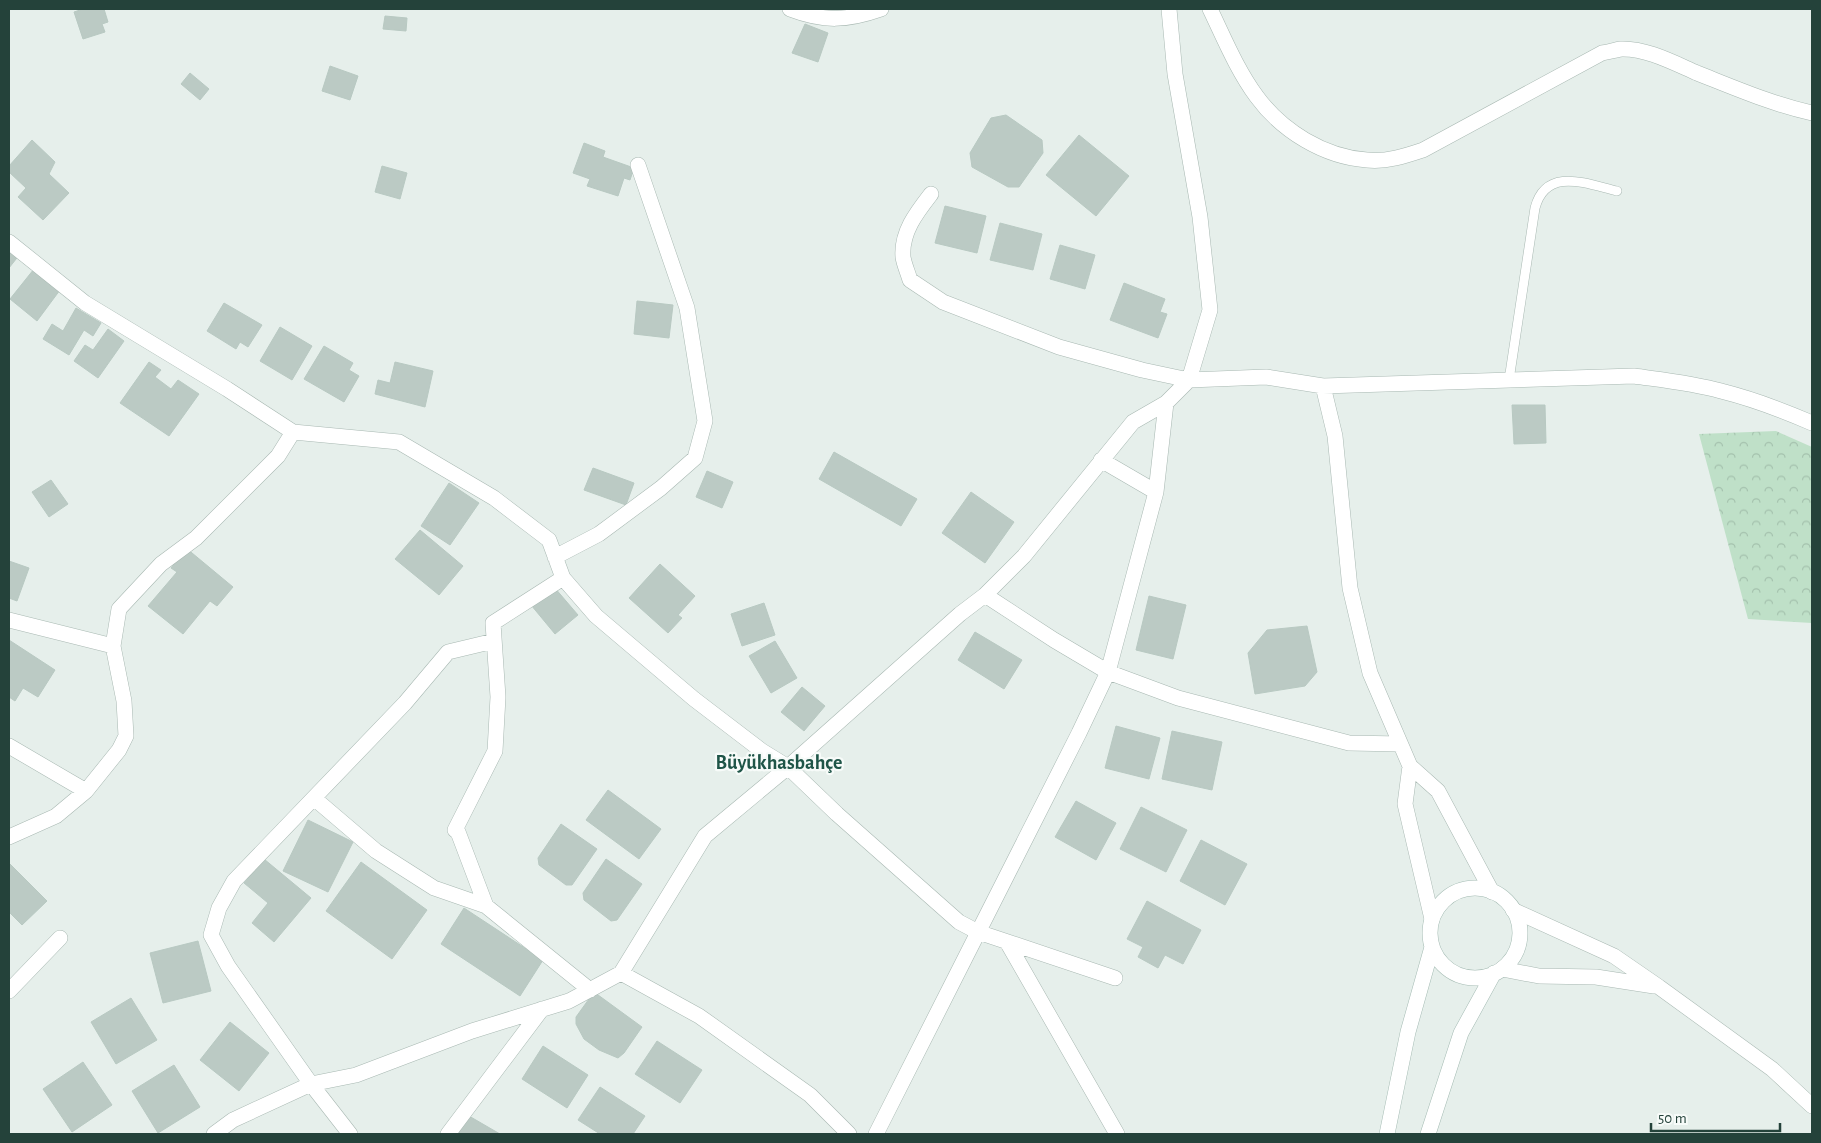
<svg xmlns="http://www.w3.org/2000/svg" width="1821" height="1143" font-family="'Alegreya Sans',sans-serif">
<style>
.forest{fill:url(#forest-crowns)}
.building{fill:#bbcac4;stroke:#b8c9c2}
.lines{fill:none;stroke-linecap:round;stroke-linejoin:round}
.lane-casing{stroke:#a8b8b2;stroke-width:10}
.street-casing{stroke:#a8b8b2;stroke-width:16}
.secondary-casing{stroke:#a4bbb3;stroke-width:16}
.lane{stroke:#fff;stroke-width:9}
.street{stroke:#fff;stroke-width:15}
.secondary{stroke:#fff;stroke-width:15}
.labels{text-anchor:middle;stroke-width:4.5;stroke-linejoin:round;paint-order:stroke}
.district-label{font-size:20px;font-weight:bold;fill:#1f5548;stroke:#f7fbf9}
</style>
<defs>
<pattern id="forest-crowns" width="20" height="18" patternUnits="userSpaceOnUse" patternTransform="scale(1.25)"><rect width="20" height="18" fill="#bfe0c8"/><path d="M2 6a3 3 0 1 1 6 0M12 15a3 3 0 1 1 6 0" fill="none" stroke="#a4c1ad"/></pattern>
</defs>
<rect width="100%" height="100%" fill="#e6efeb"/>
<path class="forest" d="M1776 431 1812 447V623L1748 619 1699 434Z"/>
<path class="building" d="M83 9H104L108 22 102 24 105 32 83 39 74 12Z
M385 16 407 18 406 31 383 29Z
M805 24 828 33 818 62 792 53Z
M330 66 358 76 350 100 322 91Z
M190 73 209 89 200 100 181 84Z
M1006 115 1042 140 1043 153 1019 187H1008L972 167 970 153 991 118Z
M1079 135 1129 176 1096 216 1046 175Z
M32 140 55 162 49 174 69 193 43 220 18 197 26 188 9 172V166Z
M584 143 605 151 603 157 634 168 630 180 624 178 618 196 587 186 590 179 573 173Z
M382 166 407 173 400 199 375 192Z
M945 206 986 216 977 253 935 243Z
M1000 223 1042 234 1033 270 990 260Z
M9 245 20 254 9 268Z
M1060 245 1095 255 1085 289 1050 279Z
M34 269 60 290 37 321 10 299Z
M1124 283 1165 299 1160 312 1167 314 1158 338 1110 320Z
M637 301 673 305 669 338 634 334Z
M224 303 262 325 248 347 240 342 236 349 207 331Z
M76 308 101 323 93 336 84 330 69 355 43 339 52 324 63 331Z
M280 327 312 346 292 380 260 361Z
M108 329 124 341 98 378 74 361 85 345 93 350Z
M324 346 353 363 349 370 359 376 344 402 304 379Z
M149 362 161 370 155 377 171 389 178 380 199 394 169 436 120 403Z
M395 362 433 371 425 407 375 394 378 380 390 383Z
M1512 405H1545L1546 443 1514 444Z
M834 452 917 499 901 526 819 479Z
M593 468 634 483 626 505 584 490Z
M707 471 733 482 722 508 696 497Z
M51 480 68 504 49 517 32 492Z
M449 483 479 503 450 545 421 526Z
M971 492 1014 522 985 563 942 533Z
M420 530 463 566 439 595 395 559Z
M186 548 233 587 217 606 210 601 183 634 148 606 177 572 171 568Z
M9 561 29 568 17 601 9 598Z
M660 564 695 596 678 615 682 618 668 633 629 598Z
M554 587 578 615 555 634 531 605Z
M1149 596 1186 605 1173 659 1136 650Z
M764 603 775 635 742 646 731 614Z
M1307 626 1317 672 1305 686 1255 694 1248 653 1267 630Z
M975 632 1022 660 1004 689 958 660Z
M9 640 55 670 38 697 23 688 15 701 9 697Z
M775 641 797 678 771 693 749 656Z
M802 687 825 706 804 731 781 712Z
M1116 726 1160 738 1149 779 1105 768Z
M1172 731 1222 742 1212 790 1162 779Z
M608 790 661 829 639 859 586 820Z
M1076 801 1116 823 1096 860 1055 837Z
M1141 807 1187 830 1166 872 1120 849Z
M308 820 353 842 328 892 283 871Z
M561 824 597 849 572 885H566L539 865 538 858Z
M1201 840 1247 864 1225 905 1180 881Z
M264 859 311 898 274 942 252 923 268 903 244 883Z
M606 859 642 884 617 920 611 921 584 900 583 893Z
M361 862 427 910 392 959 326 911Z
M9 863 47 901 22 925 9 912Z
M1147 901 1201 930 1183 964 1165 955 1158 968 1138 957 1143 947 1127 939Z
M464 908 543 960 520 996 441 944Z
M198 941 211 991 163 1003 150 953Z
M594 992 642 1027 624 1053 618 1058 599 1050 584 1039 576 1024V1017Z
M131 998 157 1040 116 1064 91 1022Z
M230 1022 269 1053 239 1091 200 1060Z
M657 1041 702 1070 680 1103 635 1074Z
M543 1046 588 1075 567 1108 522 1079Z
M83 1062 112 1105 72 1132 43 1089Z
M174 1065 200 1107 158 1133 132 1091Z
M600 1087 645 1116 633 1134H600L578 1120Z
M469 1116 500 1134H458Z"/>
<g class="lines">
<g class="lane-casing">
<path id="lane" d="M1509 380 1535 208C1546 166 1587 184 1617 191"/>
</g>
<g class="street-casing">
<path id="street" d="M790 9C824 22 847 21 881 9
M1210 9C1224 38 1237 70 1257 97 1282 131 1324 157 1367 160 1387 162 1405 156 1423 150L1602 53C1608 52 1615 50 1621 49 1646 48 1674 63 1697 73 1735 88 1772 104 1812 113
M931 194C917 212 901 232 903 257 904 264 908 273 910 280L943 302 1059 347 1142 370 1189 380 1266 377 1323 386 1634 376C1663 380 1693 383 1721 391 1753 399 1782 410 1812 423
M9 242 85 303 227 389 293 432 399 442 494 498 549 540 563 578 596 616 694 699 762 751 788 767 837 814 959 922 978 932 1115 978
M1323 386 1335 436 1350 588 1370 673 1410 766 1438 791 1492 892
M1101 460 1156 492
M555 557 599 534 661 488 695 458 705 421 687 308 638 165
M563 578 493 623 498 697 495 751 455 830 458 832 486 906 590 990
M985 595 1054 640 1108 672 1178 698 1349 743 1400 744
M9 620 113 646
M9 746 86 791
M1410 766 1405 804 1432 919
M315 799 376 851 434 888 486 906
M9 837 56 816 86 791 119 750 126 736 124 701 113 646 119 609 161 564 196 538 278 456 293 432
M1513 910 1614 956 1659 987 1772 1069 1812 1106
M1007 942 1117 1134
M1502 969 1539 976 1596 977 1654 986
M621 973 699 1016 810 1095 849 1134
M9 991 60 938
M214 1134 233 1120 311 1084 356 1075 472 1031 569 1001 621 973 705 836 788 767 960 614 985 595 1024 556 1133 422 1166 403 1189 380 1210 310 1200 217 1175 74 1169 9
M350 1134 311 1084 228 966 211 935 219 908 234 881 405 703 448 652 494 641
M448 1134 542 1009
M876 1134 1079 733 1108 672 1156 492 1166 403"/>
</g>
<g class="secondary-casing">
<path id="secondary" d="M1430 933a45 45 0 1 1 90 0a45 45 0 1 1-90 0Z
M1387 1134 1408 1032 1432 947
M1428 1134 1461 1033 1494 973"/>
</g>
<use href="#lane" class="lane"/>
<use href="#street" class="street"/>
<use href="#secondary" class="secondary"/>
</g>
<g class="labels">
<g class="district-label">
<text x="779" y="769">Büyükhasbahçe</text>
</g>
</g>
<rect width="1821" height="1143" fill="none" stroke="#24423a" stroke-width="20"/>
<path d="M1651 1123v8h129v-8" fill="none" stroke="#24423a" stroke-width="2.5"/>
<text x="1658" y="1123" font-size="15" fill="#24423a" stroke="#f7fbf9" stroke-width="4" paint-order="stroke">50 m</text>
</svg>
